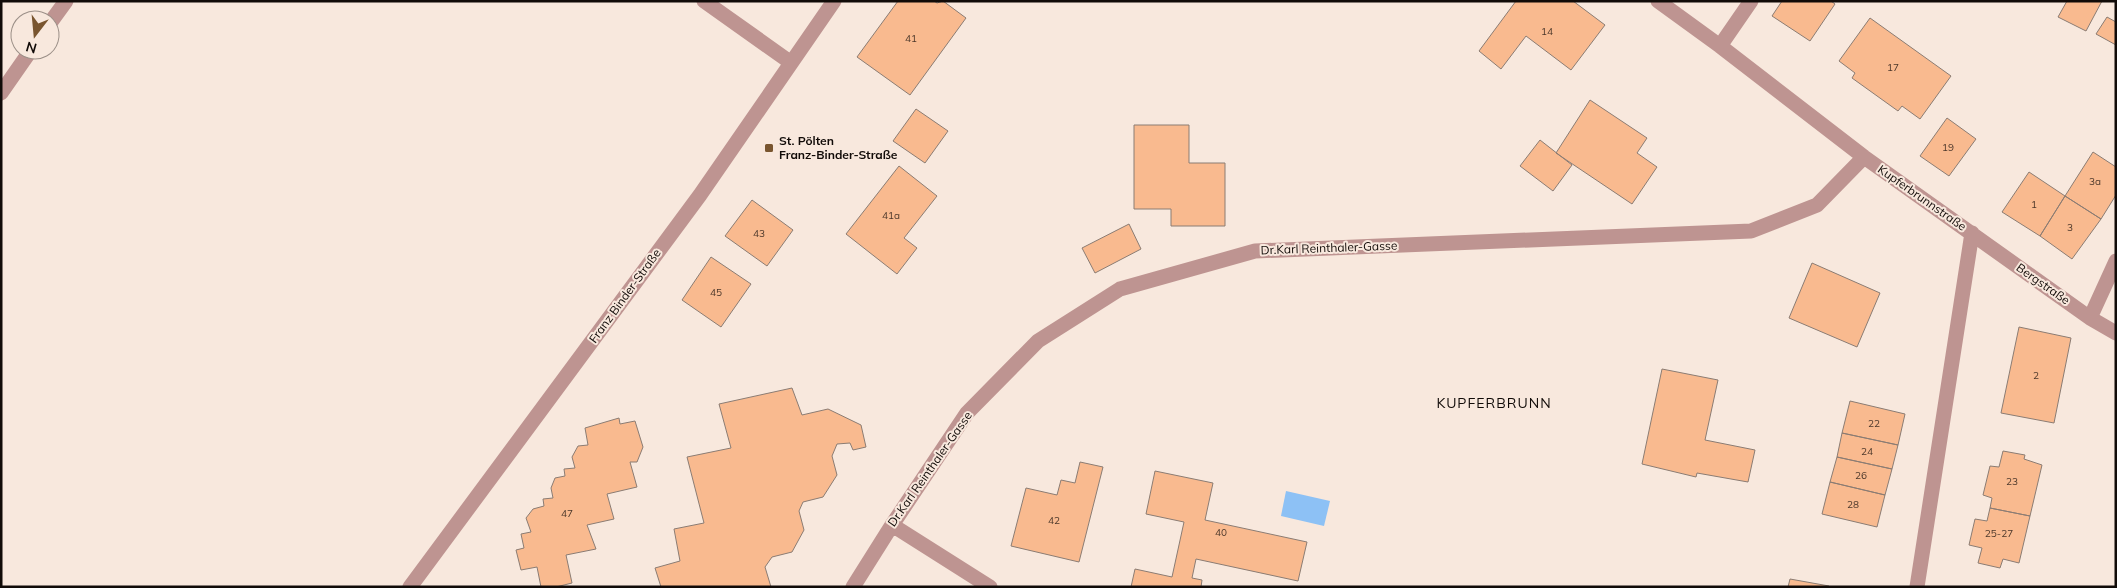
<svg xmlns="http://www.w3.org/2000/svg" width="2117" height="588" font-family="Mulish,sans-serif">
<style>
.water{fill:#8dc1f5}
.building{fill:#f9ba8f;stroke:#8b7c73}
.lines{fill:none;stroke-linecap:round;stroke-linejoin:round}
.minor{stroke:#be9491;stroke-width:15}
.poi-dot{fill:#79552f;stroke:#f8e8dd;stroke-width:2}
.labels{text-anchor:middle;stroke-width:4;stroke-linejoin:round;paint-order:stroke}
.number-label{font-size:10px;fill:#4b372a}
.poi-label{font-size:12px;font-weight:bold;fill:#110b08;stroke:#f8e8dd;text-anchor:start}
.street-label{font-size:12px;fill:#110b08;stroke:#f8e8dd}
.neighbourhood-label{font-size:14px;letter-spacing:1px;fill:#110b08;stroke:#f8e8dd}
</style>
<rect width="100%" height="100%" fill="#f8e8dd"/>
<path class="water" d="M1286 491 1330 501 1324 526 1281 516Z"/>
<path class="building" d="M898 1H934L937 3 943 1 966 18 910 95 857 57Z
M1516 1H1573L1605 25 1571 70 1526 36 1501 69 1479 51Z
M1782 1H1831L1835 4 1810 41 1772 16Z
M2067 1H2102L2086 31 2058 17Z
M2107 17 2116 22V45L2096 34Z
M1870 18 1951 76 1920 119 1902 106 1898 111 1852 78 1855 73 1839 61Z
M1590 100 1647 138 1637 153 1657 167 1632 204 1556 153Z
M916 109 948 131 925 163 893 141Z
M1947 118 1976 139 1949 176 1920 156Z
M1134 125H1189V163H1225V226H1171V209H1134Z
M1540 140 1572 165 1553 191 1520 166Z
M2093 152 2116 167V195L2101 219 2065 196Z
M899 166 937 196 904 238 917 248 897 274 846 234Z
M2029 172 2065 196 2040 236 2002 212Z
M2065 196 2101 219 2072 259 2040 236Z
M752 200 793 230 767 266 725 236Z
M1129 224 1141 249 1095 273 1082 248Z
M711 257 751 284 721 327 682 300Z
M1812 263 1880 293 1857 347 1789 318Z
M2019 327 2071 338 2054 423 2001 413Z
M1662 369 1718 380 1705 440 1755 450 1748 482 1697 473 1696 477 1642 464Z
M792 388 802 415 828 409 861 425 866 447 853 450 850 443 837 444 832 456 837 475 823 497 803 502 799 511 804 530 792 552 772 557 765 567 771 587H661L655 568 680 561 674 529 704 523 687 457 731 448 719 404Z
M1850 401 1905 414 1898 445 1842 433Z
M619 418 620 424 635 421 643 447 637 462H630L637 487 607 494 614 519 587 525 596 549 566 555 572 583 556 587H541L537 567 521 570 516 550 524 548 521 534 531 532 526 518 533 509 544 506 543 499 553 498 551 488 555 478 565 476 564 469 575 468 572 457 578 446 588 445 585 428Z
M1842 433 1898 445 1892 469 1837 457Z
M2003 451 2025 455 2024 459 2042 465 2030 516 1990 508 1992 498 1983 495 1990 466 1999 467Z
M1837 457 1892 469 1885 495 1830 482Z
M1080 462 1103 467 1079 562 1011 546 1026 488 1057 495 1061 480 1075 483Z
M1155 471 1213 483 1205 520 1307 542 1298 581 1196 559 1192 578 1202 580 1201 587H1131L1135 569 1172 577 1184 522 1146 514Z
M1830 482 1885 495 1877 527 1822 514Z
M1990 508 2030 516 2019 563 2003 559 2000 568 1978 563 1982 548 1969 545 1975 519 1987 521Z
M1790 579 1829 586V587H1788Z"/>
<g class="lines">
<path class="minor" d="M704 1 790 62
M1658 1 1720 46 1864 157 2090 318 2116 333
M50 23 66 1
M1720 46 1751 1
M1 93 31 50
M2090 318 2116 261
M892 525 990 587
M410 587 700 195 834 1
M853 587 892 525 967 413 1038 341 1120 289 1255 251 1751 231 1817 205 1864 157
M1917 587 1972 233"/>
</g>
<rect class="poi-dot" x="764" y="143" width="10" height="10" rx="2.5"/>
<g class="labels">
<g class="number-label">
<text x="1547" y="35">14</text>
<text x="911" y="42">41</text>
<text x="1893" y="71">17</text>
<text x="1948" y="151">19</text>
<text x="2095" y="185">3a</text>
<text x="2034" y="208">1</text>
<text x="891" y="219">41a</text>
<text x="2070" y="231">3</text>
<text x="759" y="237">43</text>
<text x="716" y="296">45</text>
<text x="2036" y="379">2</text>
<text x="1874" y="427">22</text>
<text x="1867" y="455">24</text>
<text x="1861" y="479">26</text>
<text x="2012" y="485">23</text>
<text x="1853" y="508">28</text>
<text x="567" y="517">47</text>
<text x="1054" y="524">42</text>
<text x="1221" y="536">40</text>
<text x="1999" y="537">25-27</text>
</g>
<g class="poi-label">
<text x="779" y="145">St. Pölten<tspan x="779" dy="14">Franz-Binder-Straße</tspan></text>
</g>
<g class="street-label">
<text transform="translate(1922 198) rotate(35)" y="4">Kupferbrunnstraße</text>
<text transform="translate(1329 248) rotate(-2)" y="4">Dr.Karl Reinthaler-Gasse</text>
<text transform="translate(2043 284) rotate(35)" y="4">Bergstraße</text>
<text transform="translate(625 296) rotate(-54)" y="4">Franz Binder-Straße</text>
<text transform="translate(930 469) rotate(-55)" y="4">Dr.Karl Reinthaler-Gasse</text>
</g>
<g class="neighbourhood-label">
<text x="1494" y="408">KUPFERBRUNN</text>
</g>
</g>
<rect width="2117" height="588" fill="none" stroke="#110b08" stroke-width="5"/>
<g transform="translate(35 35) rotate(196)"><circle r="24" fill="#f8e8dd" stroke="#9c9088"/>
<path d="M0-4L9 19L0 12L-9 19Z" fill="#79552f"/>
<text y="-8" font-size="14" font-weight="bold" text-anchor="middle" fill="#110b08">N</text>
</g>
</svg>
